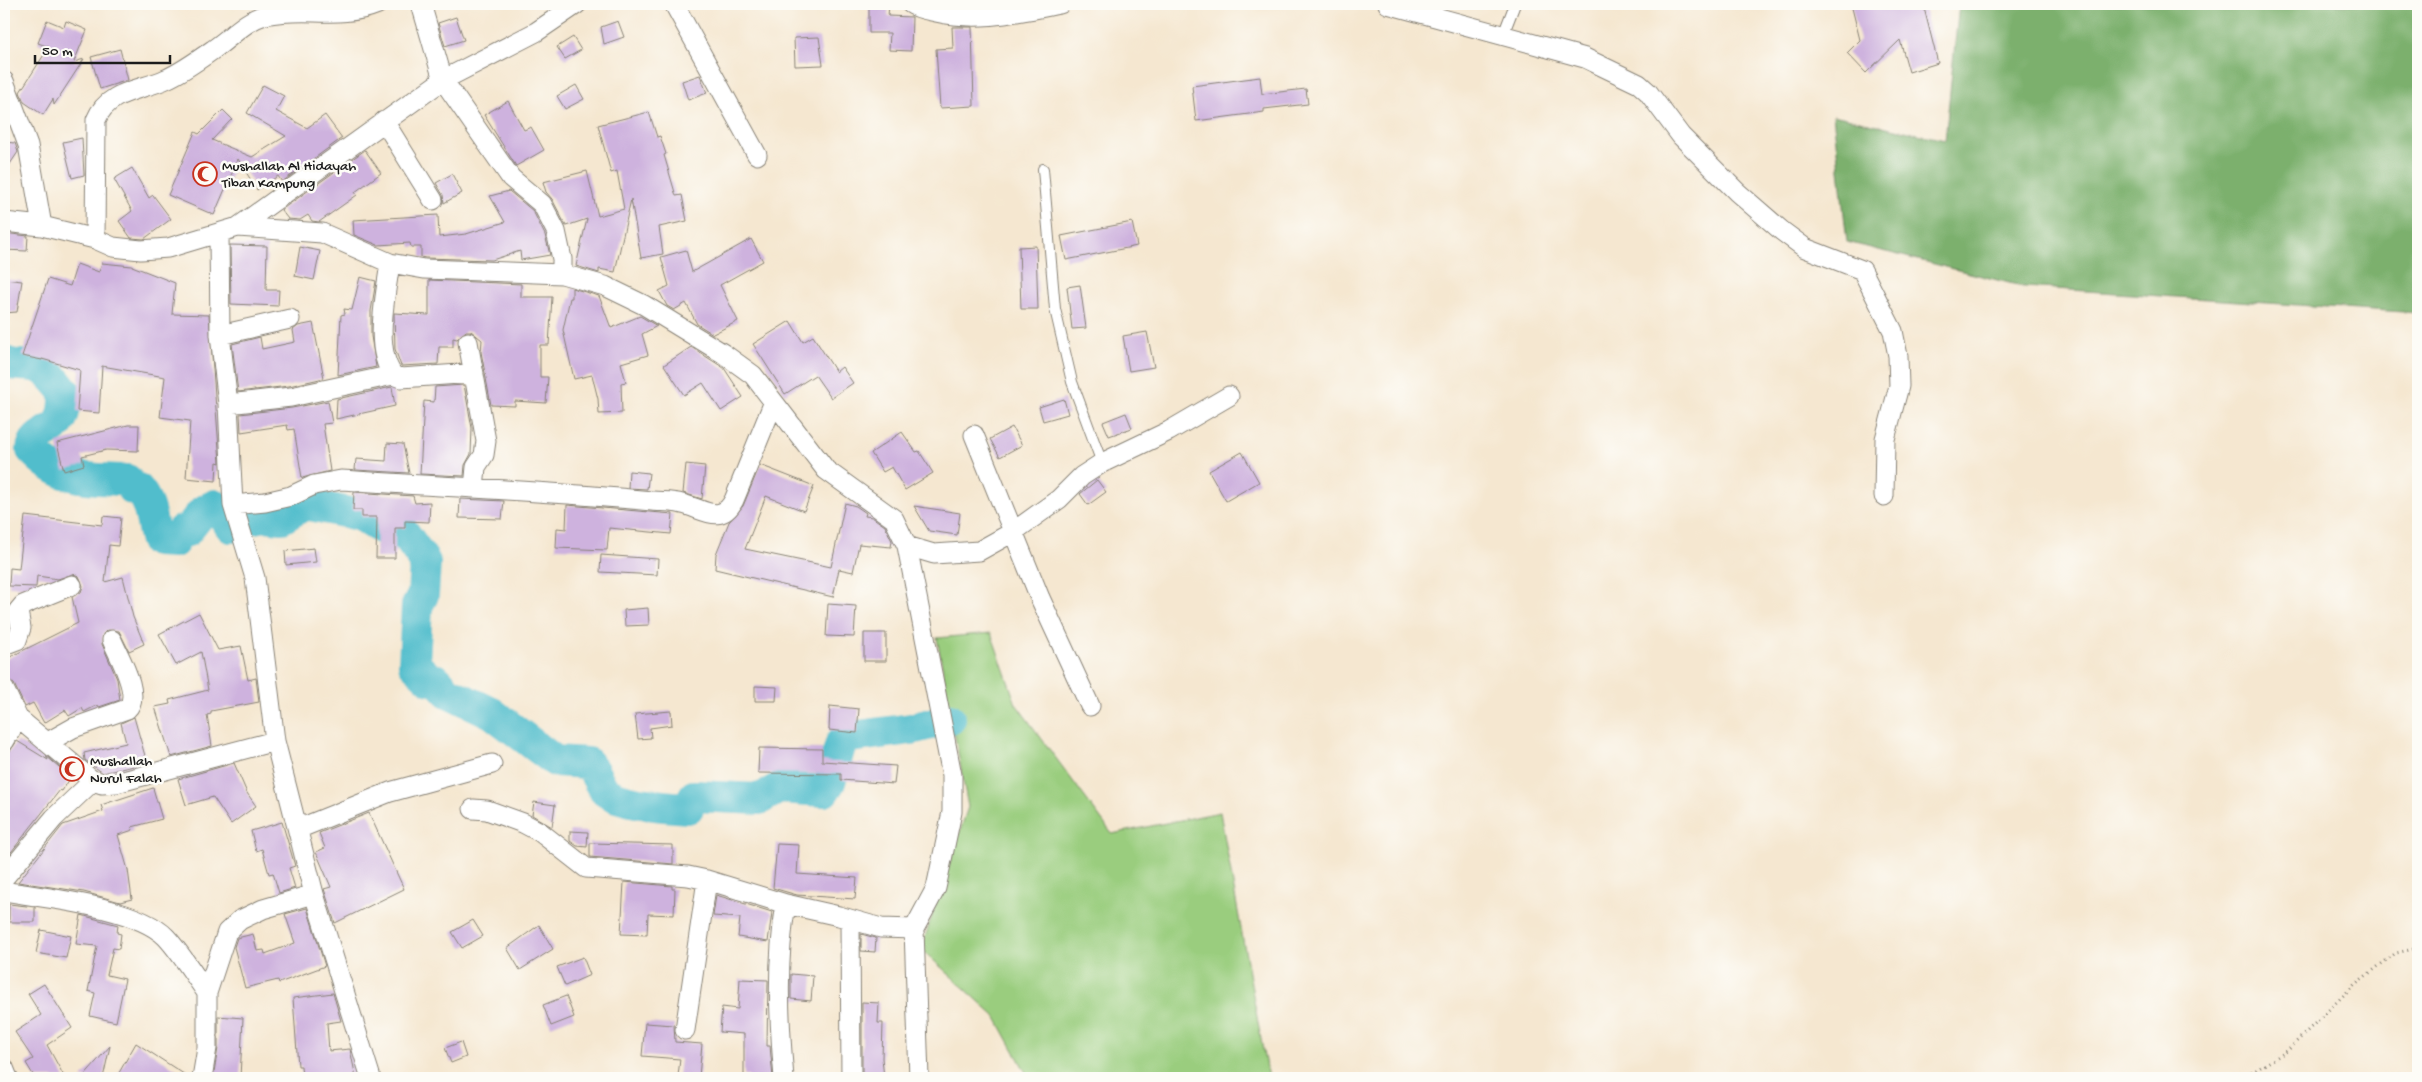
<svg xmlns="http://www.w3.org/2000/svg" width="2422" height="1082" font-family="'Gochi Hand',sans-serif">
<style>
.green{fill:#9acd7e;stroke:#5b744d}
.forest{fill:#7bb06d;stroke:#4c6644}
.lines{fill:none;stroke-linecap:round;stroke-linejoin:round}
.river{stroke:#51bdcc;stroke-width:32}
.building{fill:#ceb2de}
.service-casing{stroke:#888276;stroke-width:12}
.minor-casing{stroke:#888276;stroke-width:21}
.path{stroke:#888276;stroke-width:3;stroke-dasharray:1 4;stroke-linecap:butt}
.service{stroke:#fff;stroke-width:10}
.minor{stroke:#fff;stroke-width:19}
.labels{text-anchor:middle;stroke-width:5;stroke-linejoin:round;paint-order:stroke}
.poi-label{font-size:15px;fill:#1c1c1c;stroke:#fdfcf7;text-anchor:start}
</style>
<rect width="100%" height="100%" fill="#fdfcf7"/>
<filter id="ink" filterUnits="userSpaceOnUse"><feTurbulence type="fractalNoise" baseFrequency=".02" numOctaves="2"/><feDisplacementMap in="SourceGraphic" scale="10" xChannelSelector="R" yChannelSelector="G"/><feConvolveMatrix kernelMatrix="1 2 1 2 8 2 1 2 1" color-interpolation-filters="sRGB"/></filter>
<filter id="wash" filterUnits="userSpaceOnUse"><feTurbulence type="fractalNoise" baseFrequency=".0096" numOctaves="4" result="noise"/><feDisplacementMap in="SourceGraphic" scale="20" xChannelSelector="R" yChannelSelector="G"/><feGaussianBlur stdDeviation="1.12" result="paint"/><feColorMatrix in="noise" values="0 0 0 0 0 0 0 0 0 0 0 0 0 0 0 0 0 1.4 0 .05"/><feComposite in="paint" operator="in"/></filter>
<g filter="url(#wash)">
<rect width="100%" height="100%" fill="#f5e7d0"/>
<path class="green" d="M991 633 1016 704 1112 834 1220 812 1268 1078H1029L995 1016 921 949 968 807 937 638Z"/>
<path class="forest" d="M1959 4H2418V313L2025 287 1847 242 1833 115 1945 140Z"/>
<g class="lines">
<path class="river" d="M4 361C13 367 24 364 35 366 48 369 57 383 65 392 65 403 66 414 59 423 52 432 33 434 32 450 61 482 87 478 127 480L132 489H138C151 503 151 524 156 541L174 542 181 531H187L203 511 215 505 231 527 248 519 266 516 282 518 305 504 359 515 382 529 405 534 425 562 423 595 417 606 414 664 431 680H437L448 692 492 713 555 761 588 763C595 771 598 782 604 790 615 803 671 807 688 808L694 796 760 799 779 788 824 791 830 782 841 743 851 737 911 729 950 719"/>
</g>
<g id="blocks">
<path class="building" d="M869 4H889L888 16 912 17 911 51 889 50 890 33H869Z
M1851 4H1923L1938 63 1909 72 1900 40 1866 73 1847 53 1860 40Z
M456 17 464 40 445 46 438 23Z
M47 20 64 27 66 21 87 30 74 62 84 59 54 105 53 99 43 115 24 102 20 92 49 47 38 43Z
M618 21 624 37 604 44 601 27Z
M952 27H972L974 106 940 108 936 49 953 48Z
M573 37 581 50 565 59 557 47Z
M819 37 823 65 795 66 794 38Z
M120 49 128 80 100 89 91 57Z
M700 75 707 93 688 100 682 81Z
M1260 77 1262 94 1306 89 1308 104 1264 109V112L1196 121 1192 86Z
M263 85 284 96 276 111 307 128 325 115 342 138 282 182 278 176 257 190 238 159 214 215 168 195 195 132 199 134 223 110 232 119 212 140 252 157 286 136 247 113Z
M576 85 584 99 565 109 557 96Z
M508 101 524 130 531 127 544 150 516 166 484 115Z
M649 112 657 137 660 136 666 154 664 155 676 196 682 195 687 221 659 227 663 254 641 258 631 199 615 272 599 269V273L576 266 587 219 566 226 552 199 546 192 543 182 587 171 598 216 624 209 617 171 611 173 598 125Z
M82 138 84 175 72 178 63 142Z
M4 142 15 143 18 152 4 173Z
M365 150 381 173 355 192 357 195 319 222 312 221 308 215 300 220 288 219 281 210Z
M132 168 149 198 153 195 171 219 144 239 131 238 119 221 132 211 114 179Z
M452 174 462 193 444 203 443 195 436 183Z
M509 191 533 211 545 235 550 255 521 260 520 251 492 260 425 258 421 257V247H411L410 243 378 245 354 235 353 220 438 215 439 237 466 234 505 222 490 196Z
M1132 222 1137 246 1066 260 1061 236Z
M4 233 28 236 27 251 4 250Z
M751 239 763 261 720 285 738 321 713 334 697 324 686 303 674 310 667 306 659 291 669 286 661 257 686 250 692 272Z
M230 245 267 246 266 290H279L278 306 231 304Z
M1036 246 1038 309H1021L1019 247Z
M300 247 320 251 314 280 295 276Z
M102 263 132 266 175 283 172 314 209 315 220 463 217 462 216 481 186 478 190 421 160 417 165 377 102 366 99 413 77 411 80 370 42 359V360L22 356 48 279 70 286 77 264 99 272Z
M360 277 376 281 371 311V336L376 367 338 375 341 315 345 314 344 309 352 310Z
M4 279 22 281 17 312 4 313Z
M429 280 521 284V297H552L549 345H540V377H548L546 403 515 401V406L491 405 481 352 482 340 471 331H466L457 339 453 338V347H439L438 364 401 366 395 349 394 313 429 315Z
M1080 285 1086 328 1072 329 1067 287Z
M572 288 599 296 611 328 640 316 657 326 642 334 648 355 621 363 626 382 621 383 622 413 599 414 598 399 592 375 574 379 563 330 570 298H572Z
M790 321 803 342 813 336 836 372 842 367 853 383 831 398 815 375 785 394 753 344Z
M313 323 324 378 289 386 238 392 232 344 260 337 262 349 295 342 293 330 298 326Z
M1147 332 1154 367 1129 371 1123 336Z
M691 347 724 368 743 397 721 411 703 383 684 395 664 365Z
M464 385 472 428 471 454 465 465 464 476 420 474 424 401 434 402 435 387Z
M392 387 395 406 336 419 337 399Z
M1064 399 1068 414 1043 421 1039 407Z
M328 401 332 423 323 424 330 471 302 478 294 429 288 430 287 425 241 432 240 414 292 408Z
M1126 413 1132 428 1109 436 1103 422Z
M128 425H139L138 451 106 450 82 456 84 465 64 471 57 443Z
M1012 427 1022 445 1000 457 990 439Z
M902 432 916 452 919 451 933 473 905 490 892 467 883 472 871 453Z
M387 443 403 444 409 473 355 470 356 459 386 461Z
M1242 452 1259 482 1226 501 1209 471Z
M686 464 705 466 702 499 683 493Z
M760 465 814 486 804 511 766 496 745 549 831 567 845 503 856 506 866 513 865 516 872 517 885 526 892 541 891 547 859 544 853 572 839 569 833 597 715 569 716 554 729 522 743 506Z
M629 471 649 473 647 489 628 488Z
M1097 480 1106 492 1088 505 1080 494Z
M354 492 413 496 415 503 430 502 429 522 405 521V528H395V558H376L377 517H362V510H353Z
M460 499 504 501 502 519 459 518Z
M567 505 673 514 671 534 609 528 607 550 556 548 557 528 566 529Z
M914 506 960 513 957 535 929 531Z
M25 516 102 525 103 516 121 518 118 546 109 545 105 582 123 577 133 617 144 644 129 651 119 631 107 630 103 634 102 644 117 679 120 700 99 707 98 705 84 712 82 708 69 716 65 710 44 723 33 703 25 707 14 684 4 678V660L78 623 72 597 81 592 83 586 79 576 73 574 58 579 37 576 36 587 9 586 10 568 19 569Z
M314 548 316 562 286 565 285 551Z
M601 555 658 559 657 575 600 572Z
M828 604 856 606 854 637 826 636Z
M648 608 649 625 625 626 624 610Z
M199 613 218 650 241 646 248 680 256 678 259 702 211 711V714L207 715 212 746 171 757 155 707 170 704 169 700 208 690 201 652 176 665 159 634Z
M864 633H886V661H864Z
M755 686 777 687 776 701H755Z
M830 706 859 709 857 733 829 730Z
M671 711 672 725 650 728 651 738 638 739 635 714Z
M134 717 147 763 103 773 85 760 84 753 126 743 121 723Z
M17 741 48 760 46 756 71 777 62 791 60 790 4 861V753L10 751Z
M759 748 822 749V761L896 766 894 784 841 780V774L758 773Z
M234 763 247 793 256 806 231 824 213 797 186 805 178 779Z
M153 788 162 819 132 827 133 830 118 835 128 870 132 899 120 902 84 892 18 882 63 825 103 811 101 805Z
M534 802 555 805 552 827 532 815Z
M369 813 404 889 335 923 324 889 331 887 316 852 325 848 319 833Z
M282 822 295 866 289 868 295 888 279 893 273 873 269 874 262 849 256 851 251 831Z
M570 831 588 832 587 847 577 846 570 841Z
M590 843 673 845V864L590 857Z
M777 844 799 845 797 874 857 878 855 899 797 895 773 888Z
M624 882 672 886V889H675L674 915 648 914 647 935 621 934Z
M716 895 772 912 768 942 738 937 740 918 713 916Z
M9 904 35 907V922H9Z
M307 908 325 966 279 983 278 980 245 988 234 947 237 938 253 934 257 951 264 950 265 954 295 943 285 914Z
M81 915 118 925 117 933 121 934 119 949 113 948 107 975 125 979 116 1022 90 1016 95 993 88 991 97 946 76 944Z
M473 920 483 936 462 948 452 932Z
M539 925 553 949 520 970 507 948Z
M41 930 71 936 66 958 36 953Z
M861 934 876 938 875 952 861 951Z
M583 957 590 975 565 986 557 967Z
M791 974 813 976 811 1001 791 999Z
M740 979 768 980 767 1046H770L773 1078H749V1076H744V1034L720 1032 722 1007 738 1009Z
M44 984 72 1028 47 1045 65 1078H35L26 1063 33 1059 15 1032 41 1015 28 994Z
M333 993 341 1021 327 1023 329 1051 350 1049 356 1078H302L301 1066H298L293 998Z
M566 996 574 1017 551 1026 543 1005Z
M862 1002 879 1003 878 1023H883L882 1058 884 1078H862Z
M218 1016 243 1018 240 1078H213L218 1048Z
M645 1023 674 1025 675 1042 702 1044 699 1077 678 1076 680 1059 642 1056Z
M461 1042 466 1057 451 1063 445 1048Z
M136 1043 190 1078H116Z
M110 1046 103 1078H82Z"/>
</g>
</g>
<g filter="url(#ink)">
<use href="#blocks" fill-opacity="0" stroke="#888276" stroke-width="1"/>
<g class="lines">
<g class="service-casing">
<path id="service" d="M1503 35 1515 4
M1043 169 1055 309 1072 382 1102 463"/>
</g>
<g class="minor-casing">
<path id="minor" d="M421 4 443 80 511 178 542 204 556 231 562 259V274
M674 4 757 155
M911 4C918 9 927 10 936 12 980 22 1017 12 1060 4
M1388 4 1585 58 1639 84 1648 92 1681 136 1737 192 1782 231 1805 248 1862 270 1893 331 1898 356 1899 386 1885 439 1884 496
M4 81 28 145 42 226
M384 121 433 200
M4 222 42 226 95 239 113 247 141 250 168 248 238 227 322 233 390 263 424 269 562 274 605 286 644 305 724 354 753 375 826 470 894 519 907 546 952 775V812L936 888 914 929 881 928 839 916 786 904C776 962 779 1020 784 1078
M238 227 443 80 536 32 577 4
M219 234 220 335 228 404 233 505 255 578 275 741 314 894
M95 239 96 120C108 90 140 91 166 79 182 72 200 59 214 49 230 38 246 20 265 15 305 6 339 20 378 4
M390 263C386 294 373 348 393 375L401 378 474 373
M220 335 290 319
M468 342 486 441 484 455 476 467 474 488
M228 404 291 397 393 375
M974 435 1040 598 1090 706
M233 505 265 502 291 496 314 485 341 480C445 487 548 491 652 501 661 502 672 501 682 504 702 508 721 526 734 500L773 404
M907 546 934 554 979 551 1013 532 1059 499 1082 476 1102 463 1169 431 1229 396
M4 645 17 640 21 628 18 611 23 605 72 585
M4 689 18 718 93 781 102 784 116 783 275 741
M4 742 18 718
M48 742 73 728 127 709C142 695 119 657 112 640
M473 809 487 810 523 823 540 832 586 868 688 876 707 880 786 904
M298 829 390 792 492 764
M4 878 54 818 93 781
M4 891C45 898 137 907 166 937 181 953 194 975 207 993
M850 920 851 1078
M914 929 919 1078
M685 1030 707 880
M4 1068 8 1078
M202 1078 207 1048V993L227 932 240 920 263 909 314 894 371 1078"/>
</g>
<path class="path" d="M2243 1078 2287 1051 2355 984 2396 953 2418 948"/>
<use href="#service" class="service"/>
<use href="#minor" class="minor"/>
</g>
</g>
<defs>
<g id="mosque-ring" transform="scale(1.25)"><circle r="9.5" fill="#fdfcf7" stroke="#c8321e" stroke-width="1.5"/><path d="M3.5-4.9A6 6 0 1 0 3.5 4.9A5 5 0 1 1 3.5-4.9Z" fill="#c8321e"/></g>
</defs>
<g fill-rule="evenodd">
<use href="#mosque-ring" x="205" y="174"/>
<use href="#mosque-ring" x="72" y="769"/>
</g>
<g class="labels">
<g class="poi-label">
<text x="222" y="170">Mushallah Al Hidayah<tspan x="222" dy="17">Tiban Kampung</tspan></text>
<text x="90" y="765">Mushallah<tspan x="90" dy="17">Nurul Falah</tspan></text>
</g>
</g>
<rect width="2422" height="1082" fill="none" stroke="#fdfcf7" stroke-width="20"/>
<path d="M35 55v8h135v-8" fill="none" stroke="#1c1c1c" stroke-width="2.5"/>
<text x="42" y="55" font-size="15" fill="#1c1c1c" stroke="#fdfcf7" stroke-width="4" paint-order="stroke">50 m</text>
</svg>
